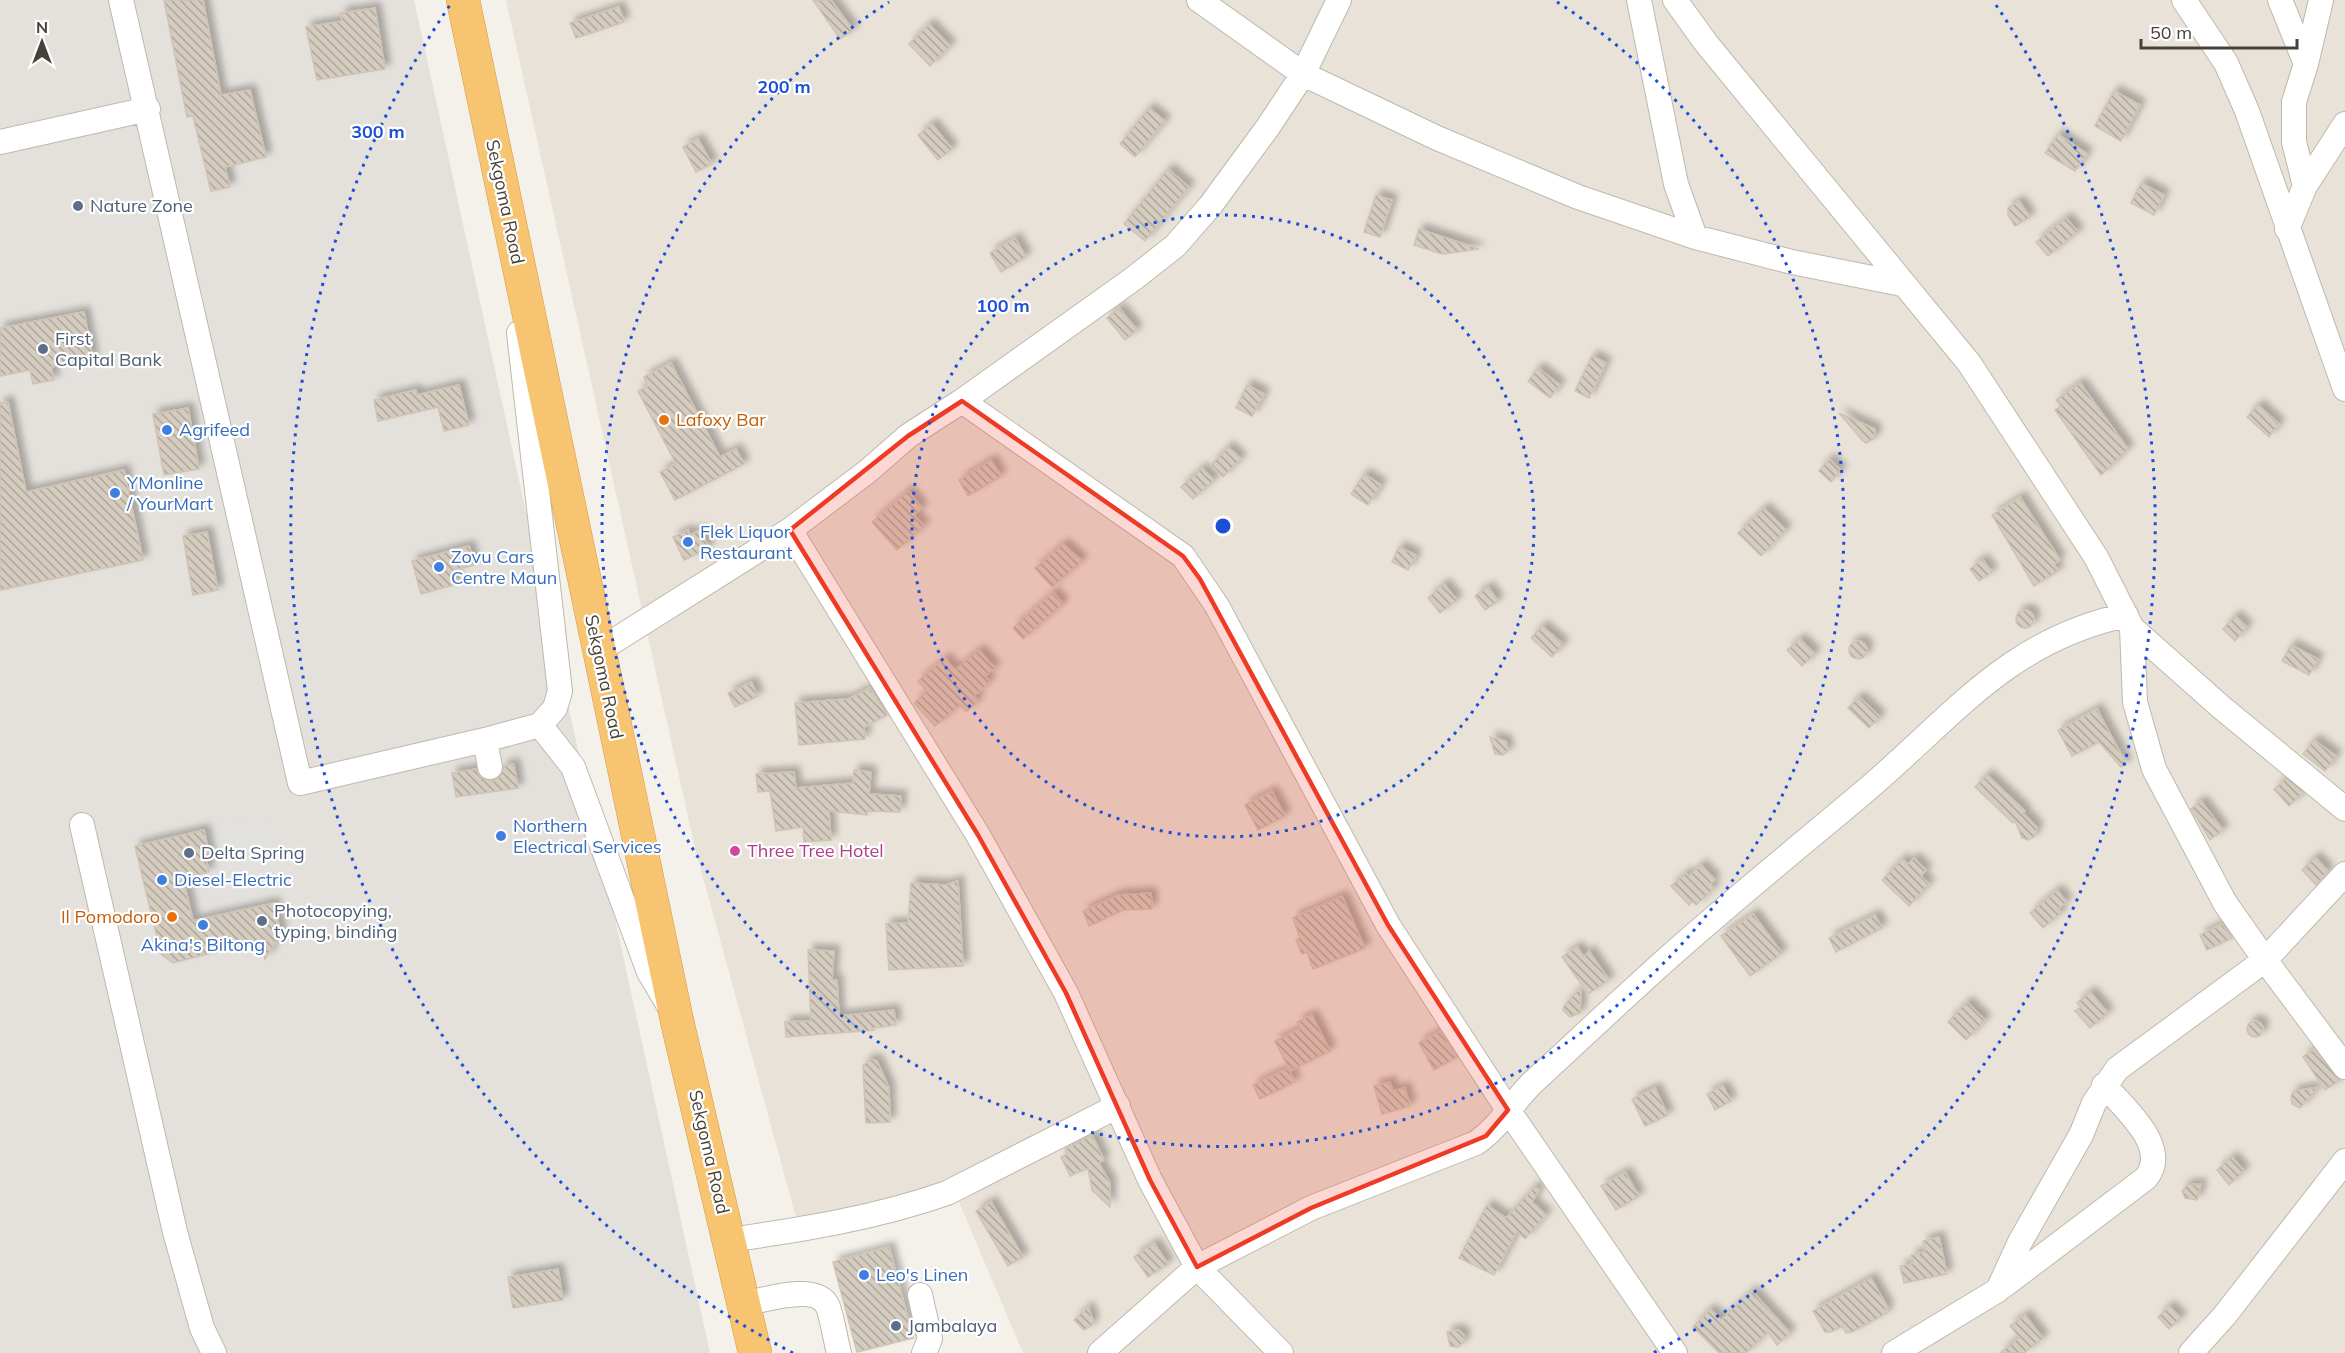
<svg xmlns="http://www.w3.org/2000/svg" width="2345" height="1353" font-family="Mulish,sans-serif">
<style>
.residential{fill:#e8e2d8}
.industrial{fill:#e4e0db}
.parking{fill:#e3e1de}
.building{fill:url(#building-back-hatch);stroke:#d0c3b3;stroke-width:1.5;filter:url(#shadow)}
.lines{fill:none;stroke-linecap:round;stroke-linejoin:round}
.minor-casing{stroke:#bfb8ad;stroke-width:26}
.highway-casing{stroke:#d69842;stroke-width:34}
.minor{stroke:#fff;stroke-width:24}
.highway{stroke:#f7c472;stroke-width:33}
.marked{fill:#ef3a26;fill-opacity:0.2;stroke:#ef3a26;stroke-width:4.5;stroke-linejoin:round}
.ring{fill:none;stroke:#1d4ed8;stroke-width:3;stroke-dasharray:3 6}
.service-dot{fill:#5c6f8a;stroke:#fff;stroke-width:2}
.food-dot{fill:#e8710a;stroke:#fff;stroke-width:2}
.shop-dot{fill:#3f7fe0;stroke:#fff;stroke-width:2}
.hotel-dot{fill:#d1479c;stroke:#fff;stroke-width:2}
.labels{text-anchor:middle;stroke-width:4.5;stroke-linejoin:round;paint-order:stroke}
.street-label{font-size:18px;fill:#484138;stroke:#fff}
.service-label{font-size:18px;fill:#4e5e75;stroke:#fff;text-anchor:start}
.food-label{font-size:18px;fill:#c56008;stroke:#fff;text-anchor:start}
.shop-label{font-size:18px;fill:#366cbe;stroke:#fff;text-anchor:start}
.hotel-label{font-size:18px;fill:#b23c85;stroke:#fff;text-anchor:start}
.centre{fill:#1d4ed8;stroke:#fff;stroke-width:3}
.ring-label{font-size:18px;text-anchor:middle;font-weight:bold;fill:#1d4ed8;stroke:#fff;stroke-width:4.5;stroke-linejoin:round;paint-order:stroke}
</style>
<defs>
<pattern id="building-back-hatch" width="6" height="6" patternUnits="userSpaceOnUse" patternTransform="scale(1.5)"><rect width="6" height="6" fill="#d5ccc0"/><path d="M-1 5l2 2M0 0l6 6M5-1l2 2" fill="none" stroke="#afa79d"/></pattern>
<filter id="shadow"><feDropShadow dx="5.5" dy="-5.5" stdDeviation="3" flood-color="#0004"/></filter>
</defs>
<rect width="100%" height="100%" fill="#f4f1ea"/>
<path class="residential" d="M506 0H2345V1353H1023L951 1183 797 1221 695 848Z"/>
<path class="industrial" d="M0 0H414L710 1353H0Z"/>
<path class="parking" d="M266 817 286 896 262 899 263 905 193 921 183 878 209 872 206 859 210 857 204 830Z"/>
<path class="building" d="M164 0H203L221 95 250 90 266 157 225 167 230 187 211 191 193 116 187 117Z
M813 0H831L853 30 840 39Z
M619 7 624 22 576 38 570 23Z
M375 8 385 69 317 80 306 27 342 21 341 13Z
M929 24 950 46 930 66 909 44Z
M2114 91 2140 105 2121 141 2095 126Z
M1149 108 1165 121 1135 157 1120 144Z
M932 124 952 149 938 160 918 135Z
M2058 134 2087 154 2075 171 2045 153Z
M698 139 712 164 696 172 683 147Z
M1168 169 1189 187 1145 241 1124 224Z
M2141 183 2164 195 2154 215 2131 203Z
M1376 195 1392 200 1380 237 1364 232Z
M2019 201 2030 217 2015 226 2008 215V208Z
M2066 218 2078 232 2048 256 2036 242Z
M1419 229 1479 249 1442 254 1414 245Z
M1015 238 1026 257 1001 272 990 253Z
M1119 308 1137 330 1125 340 1107 318Z
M84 312 93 359 51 367 54 380 33 384 30 370 0 376V328Z
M1592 356 1606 363 1589 398 1575 391Z
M671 363 720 457 736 449 744 464 675 500 660 472 676 464 638 391 648 386 644 377Z
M1538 368 1560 385 1550 398 1528 381Z
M2080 383 2128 449 2101 475 2055 410 2061 406 2056 400Z
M459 385 469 425 444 431 438 407 378 421 374 400 416 390 417 395Z
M1247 385 1264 394 1252 416 1236 408Z
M8 402 26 492 124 470 143 560 0 590V403Z
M2258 405 2279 424 2269 437 2247 417Z
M188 408 199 469 164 475 153 414Z
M1839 413 1875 429V438L1866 443 1862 440Z
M1228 447 1241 459 1223 477 1211 465Z
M1829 459 1841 470 1831 482 1819 471Z
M991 460 1001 476 968 496 959 480Z
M1202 468 1214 480 1193 499 1181 487Z
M1364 474 1381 485 1368 505 1351 494Z
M908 491 922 508 914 515 924 526 897 550 872 522Z
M2020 497 2060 560 2054 564 2058 571 2034 586 1992 515Z
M1764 508 1786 530 1761 556 1738 533Z
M688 530 690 535 700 530 709 548 684 560 673 537Z
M207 532 218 590 193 595 183 536Z
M1063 544 1082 561 1052 587 1035 568Z
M469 546 475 565 453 570 457 584 421 594 412 561Z
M1399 547 1416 555 1408 570 1392 562Z
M1982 559 1992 572 1979 581 1970 569Z
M1444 584 1457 600 1440 613 1428 598Z
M1488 587 1498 601 1485 610 1475 596Z
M1053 592 1063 604 1023 639 1013 628Z
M2016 619a9 9 0 1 1 18 0a9 9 0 1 1-18 0Z
M2235 616 2247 627 2235 641 2223 629Z
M1542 626 1563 644 1552 657 1531 638Z
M1800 639 1815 654 1802 666 1787 650Z
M1849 650a9 9 0 1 1 18 0a9 9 0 1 1-18 0Z
M2291 645 2318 659 2309 675 2282 661Z
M979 650 995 668 985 676 990 682 974 696 978 701 966 712 960 705 935 726 914 703 927 692 918 681 945 658 955 670Z
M751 682 758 696 735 707 728 693Z
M870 688 887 715 864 727 865 739 799 745 795 703 848 699Z
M1859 697 1880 717 1869 728 1848 708Z
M2097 709 2126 764 2121 767 2099 742 2072 756 2058 730Z
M1490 737 1506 741 1508 751 1503 755 1495 754Z
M2314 740 2336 756 2325 771 2303 754Z
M514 764 518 788 456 797 452 773 476 769 480 777 492 781 500 777 504 766Z
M854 770 871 772 869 794 901 796 900 812 867 811V815L829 811 831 840 804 842 803 827 776 831 770 791 758 792 756 774 794 772 796 788 853 783Z
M1987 775 2025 811 2023 813 2037 827 2034 837 2028 840 2022 838 2015 821 2013 823 1975 787Z
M2286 779 2303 793 2289 806 2274 789Z
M1272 791 1285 816 1258 830 1245 805Z
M2201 801 2223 830 2210 840 2191 809Z
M204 830 210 858 206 859 209 872 183 878 193 921 274 903 281 934 265 959 260 940 173 963 161 954 135 846Z
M2315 857 2328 871 2316 885 2302 870Z
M1914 858 1926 870 1921 876 1929 884 1909 906 1882 880 1902 859 1908 864Z
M1701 865 1715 880 1710 884 1714 888 1696 905 1692 901 1689 905 1671 886 1686 873 1689 876Z
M958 881 963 966 889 970 886 924 908 923 911 883 945 885Z
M2057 890 2067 902 2058 909 2061 913 2043 928 2030 913Z
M1151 893 1152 909 1123 910 1089 926 1083 911 1118 895Z
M1342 896 1365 948 1313 969 1307 952 1302 954 1296 940 1300 938 1293 918Z
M1753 914 1782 953 1750 976 1721 936Z
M1875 915 1882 928 1836 952 1829 938Z
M2222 924 2232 938 2207 950 2200 935Z
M1577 947 1584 957 1589 951 1609 980 1588 994 1562 957Z
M808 950 834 951 832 980H837L839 1016 894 1010 896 1025 873 1028 874 1030 786 1037 785 1022 811 1021Z
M1581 987 1580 1013 1570 1017 1563 1010 1564 1006Z
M2090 992 2108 1013 2090 1028 2075 1011 2081 1007 2077 1003Z
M1967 1002 1985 1020 1966 1040 1948 1022Z
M1312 1015 1330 1051 1290 1071 1275 1041 1301 1028 1297 1022Z
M2247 1029a8 8 0 1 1 16 0a8 8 0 1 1-16 0Z
M1440 1031 1457 1057 1434 1070 1419 1043Z
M2314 1049 2340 1080 2325 1090 2303 1057Z
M870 1059 877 1061 889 1088 890 1122 866 1123 863 1066Z
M1288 1068 1295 1082 1260 1099 1253 1085Z
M1390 1082 1393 1091 1405 1088 1410 1106 1382 1114 1374 1086Z
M1723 1086 1731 1101 1715 1110 1707 1094Z
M2319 1087 2300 1108 2292 1104 2291 1096 2294 1091Z
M1655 1088 1668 1115 1645 1126 1632 1099Z
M1092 1135 1104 1160 1099 1163 1110 1183V1207L1092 1190 1088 1168 1070 1176 1061 1157 1067 1154 1065 1149Z
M2232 1157 2244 1171 2229 1185 2217 1170Z
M1625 1172 1639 1196 1616 1210 1601 1186Z
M2201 1184 2197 1200 2185 1198 2182 1191 2187 1185Z
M1534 1187 1539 1190 1532 1202 1546 1215 1525 1239 1517 1231 1494 1275 1459 1258 1487 1205 1506 1218Z
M991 1202 1023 1257 1008 1266 976 1211Z
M1939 1237 1947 1274 1904 1283 1900 1266 1913 1264 1911 1255 1925 1252 1923 1241Z
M1154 1243 1168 1264 1148 1277 1134 1257Z
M889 1247 913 1338 857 1352 833 1262Z
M558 1269 563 1300 513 1308 508 1277Z
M1871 1278 1888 1308 1885 1309 1887 1313 1852 1332 1846 1333 1842 1326 1831 1332H1825L1813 1311Z
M1752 1291 1790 1333 1777 1345 1768 1332 1746 1353H1719L1693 1327 1710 1309 1721 1320Z
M2169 1306 2181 1318 2169 1329 2158 1317Z
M1088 1307 1093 1320 1091 1326 1084 1330 1074 1320Z
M2025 1315 2043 1338 2024 1353H2000L2019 1337 2010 1326Z
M1459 1330 1464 1335V1342L1458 1347 1450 1346 1447 1332Z"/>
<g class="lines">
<g class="minor-casing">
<path id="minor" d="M121 0 300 783 485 740 540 725 555 708 560 691 519 333
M1199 0 1303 74 1437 138 1578 197 1695 237 1792 262 1902 284
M1639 0 1676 184 1695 237
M1675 0 1706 43 1969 363 2096 557 2132 628 2221 707 2345 809
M2184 0 2226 63 2247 111 2345 389
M2280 0 2306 64
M0 142 148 109
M2305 186 2294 142V102L2306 64 2321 0
M2287 229 2305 186 2345 124
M962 401 1133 279 1175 246 1210 206 1268 127 1303 74 1339 0
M790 530 978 835 1066 993 1150 1180 1197 1267 1100 1353
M598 651 790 530 868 471 908 436 962 401 1183 556 1217 606 1388 925 1508 1110 1675 1353
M540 725 573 767 649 972 668 1004
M485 740 490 767
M82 825 175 1232 202 1328 214 1353
M2345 874 2265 960 2345 1067
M730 1240C804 1229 876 1218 947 1193L1118 1106
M2002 1287 2146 1178C2171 1147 2124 1108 2104 1085
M920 1295 930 1339 924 1353
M744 1304C764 1300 818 1282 828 1307 833 1321 835 1338 839 1353
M1281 1353 1197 1267 1311 1208 1476 1143C1499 1127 1511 1105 1530 1085 1579 1040 1627 994 1677 950 1738 896 1801 845 1864 792 1952 718 2006 641 2126 615
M1894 1353 1998 1290 2020 1242 2081 1135 2094 1103 2117 1069 2265 960 2225 903 2154 769 2135 702 2132 628
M2191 1353 2225 1315 2345 1161"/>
</g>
<g class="highway-casing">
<path id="highway" d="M463 0 677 1021 755 1353"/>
</g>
<use href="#minor" class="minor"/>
<use href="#highway" class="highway"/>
</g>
<path class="marked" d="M962 401 1183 556 1200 579 1388 925 1508 1110 1486 1136 1311 1208 1197 1267 1150 1180 1066 993 978 835 790 530 908 436Z"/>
<g class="ring">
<circle cx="1223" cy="526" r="311"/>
<path d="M1557 2A621 621 0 1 1 889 2"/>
<path d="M793 1353A932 932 0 0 1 450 5M1996 5A932 932 0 0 1 1653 1353"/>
</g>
<g class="service-dot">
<circle cx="78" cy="206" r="6"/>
<circle cx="43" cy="349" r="6"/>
<circle cx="189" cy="853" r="6"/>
<circle cx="262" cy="921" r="6"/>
<circle cx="896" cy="1326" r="6"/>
</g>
<g class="food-dot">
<circle cx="664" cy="420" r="6"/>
<circle cx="172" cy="917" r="6"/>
</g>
<g class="shop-dot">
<circle cx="167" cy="430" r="6"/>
<circle cx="115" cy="493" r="6"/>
<circle cx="688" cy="542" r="6"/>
<circle cx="439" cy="567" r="6"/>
<circle cx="501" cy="836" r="6"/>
<circle cx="162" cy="880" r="6"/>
<circle cx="203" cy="925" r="6"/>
<circle cx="864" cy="1275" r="6"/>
</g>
<circle class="hotel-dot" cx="735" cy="851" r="6"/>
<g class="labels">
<g class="street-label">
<text transform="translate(505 202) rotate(78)" y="6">Sekgoma Road</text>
<text transform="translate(604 677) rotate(78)" y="6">Sekgoma Road</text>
<text transform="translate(709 1152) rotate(77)" y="6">Sekgoma Road</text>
</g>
<g class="service-label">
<text x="90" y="212">Nature Zone</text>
<text x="55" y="345">First<tspan x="55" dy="21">Capital Bank</tspan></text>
<text x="201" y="859">Delta Spring</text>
<text x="274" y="917">Photocopying,<tspan x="274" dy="21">typing, binding</tspan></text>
<text x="908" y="1332">Jambalaya</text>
</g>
<g class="food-label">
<text x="676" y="426">Lafoxy Bar</text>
<text x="160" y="923" text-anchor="end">Il Pomodoro</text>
</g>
<g class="shop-label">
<text x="179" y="436">Agrifeed</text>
<text x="127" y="489">YMonline<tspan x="127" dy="21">/ YourMart</tspan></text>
<text x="700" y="538">Flek Liquor<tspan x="700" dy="21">Restaurant</tspan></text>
<text x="451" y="563">Zovu Cars<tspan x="451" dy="21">Centre Maun</tspan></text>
<text x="513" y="832">Northern<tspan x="513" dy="21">Electrical Services</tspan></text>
<text x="174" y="886">Diesel-Electric</text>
<text x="203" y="951" text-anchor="middle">Akina's Biltong</text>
<text x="876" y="1281">Leo's Linen</text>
</g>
<g class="hotel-label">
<text x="747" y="857">Three Tree Hotel</text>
</g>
</g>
<circle cx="1223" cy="526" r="9" class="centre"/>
<g class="ring-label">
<text x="784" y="93">200 m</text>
<text x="378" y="138">300 m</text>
<text x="1003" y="312">100 m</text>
</g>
<g transform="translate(42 42)" stroke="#ffffff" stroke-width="4.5" paint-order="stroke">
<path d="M0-4.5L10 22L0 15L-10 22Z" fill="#484138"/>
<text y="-9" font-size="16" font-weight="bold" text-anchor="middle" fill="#484138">N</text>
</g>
<path d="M2141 39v9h156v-9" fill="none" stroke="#484138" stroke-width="3"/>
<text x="2150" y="39" font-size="18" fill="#484138" stroke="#ffffff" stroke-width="4.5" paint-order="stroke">50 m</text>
</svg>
